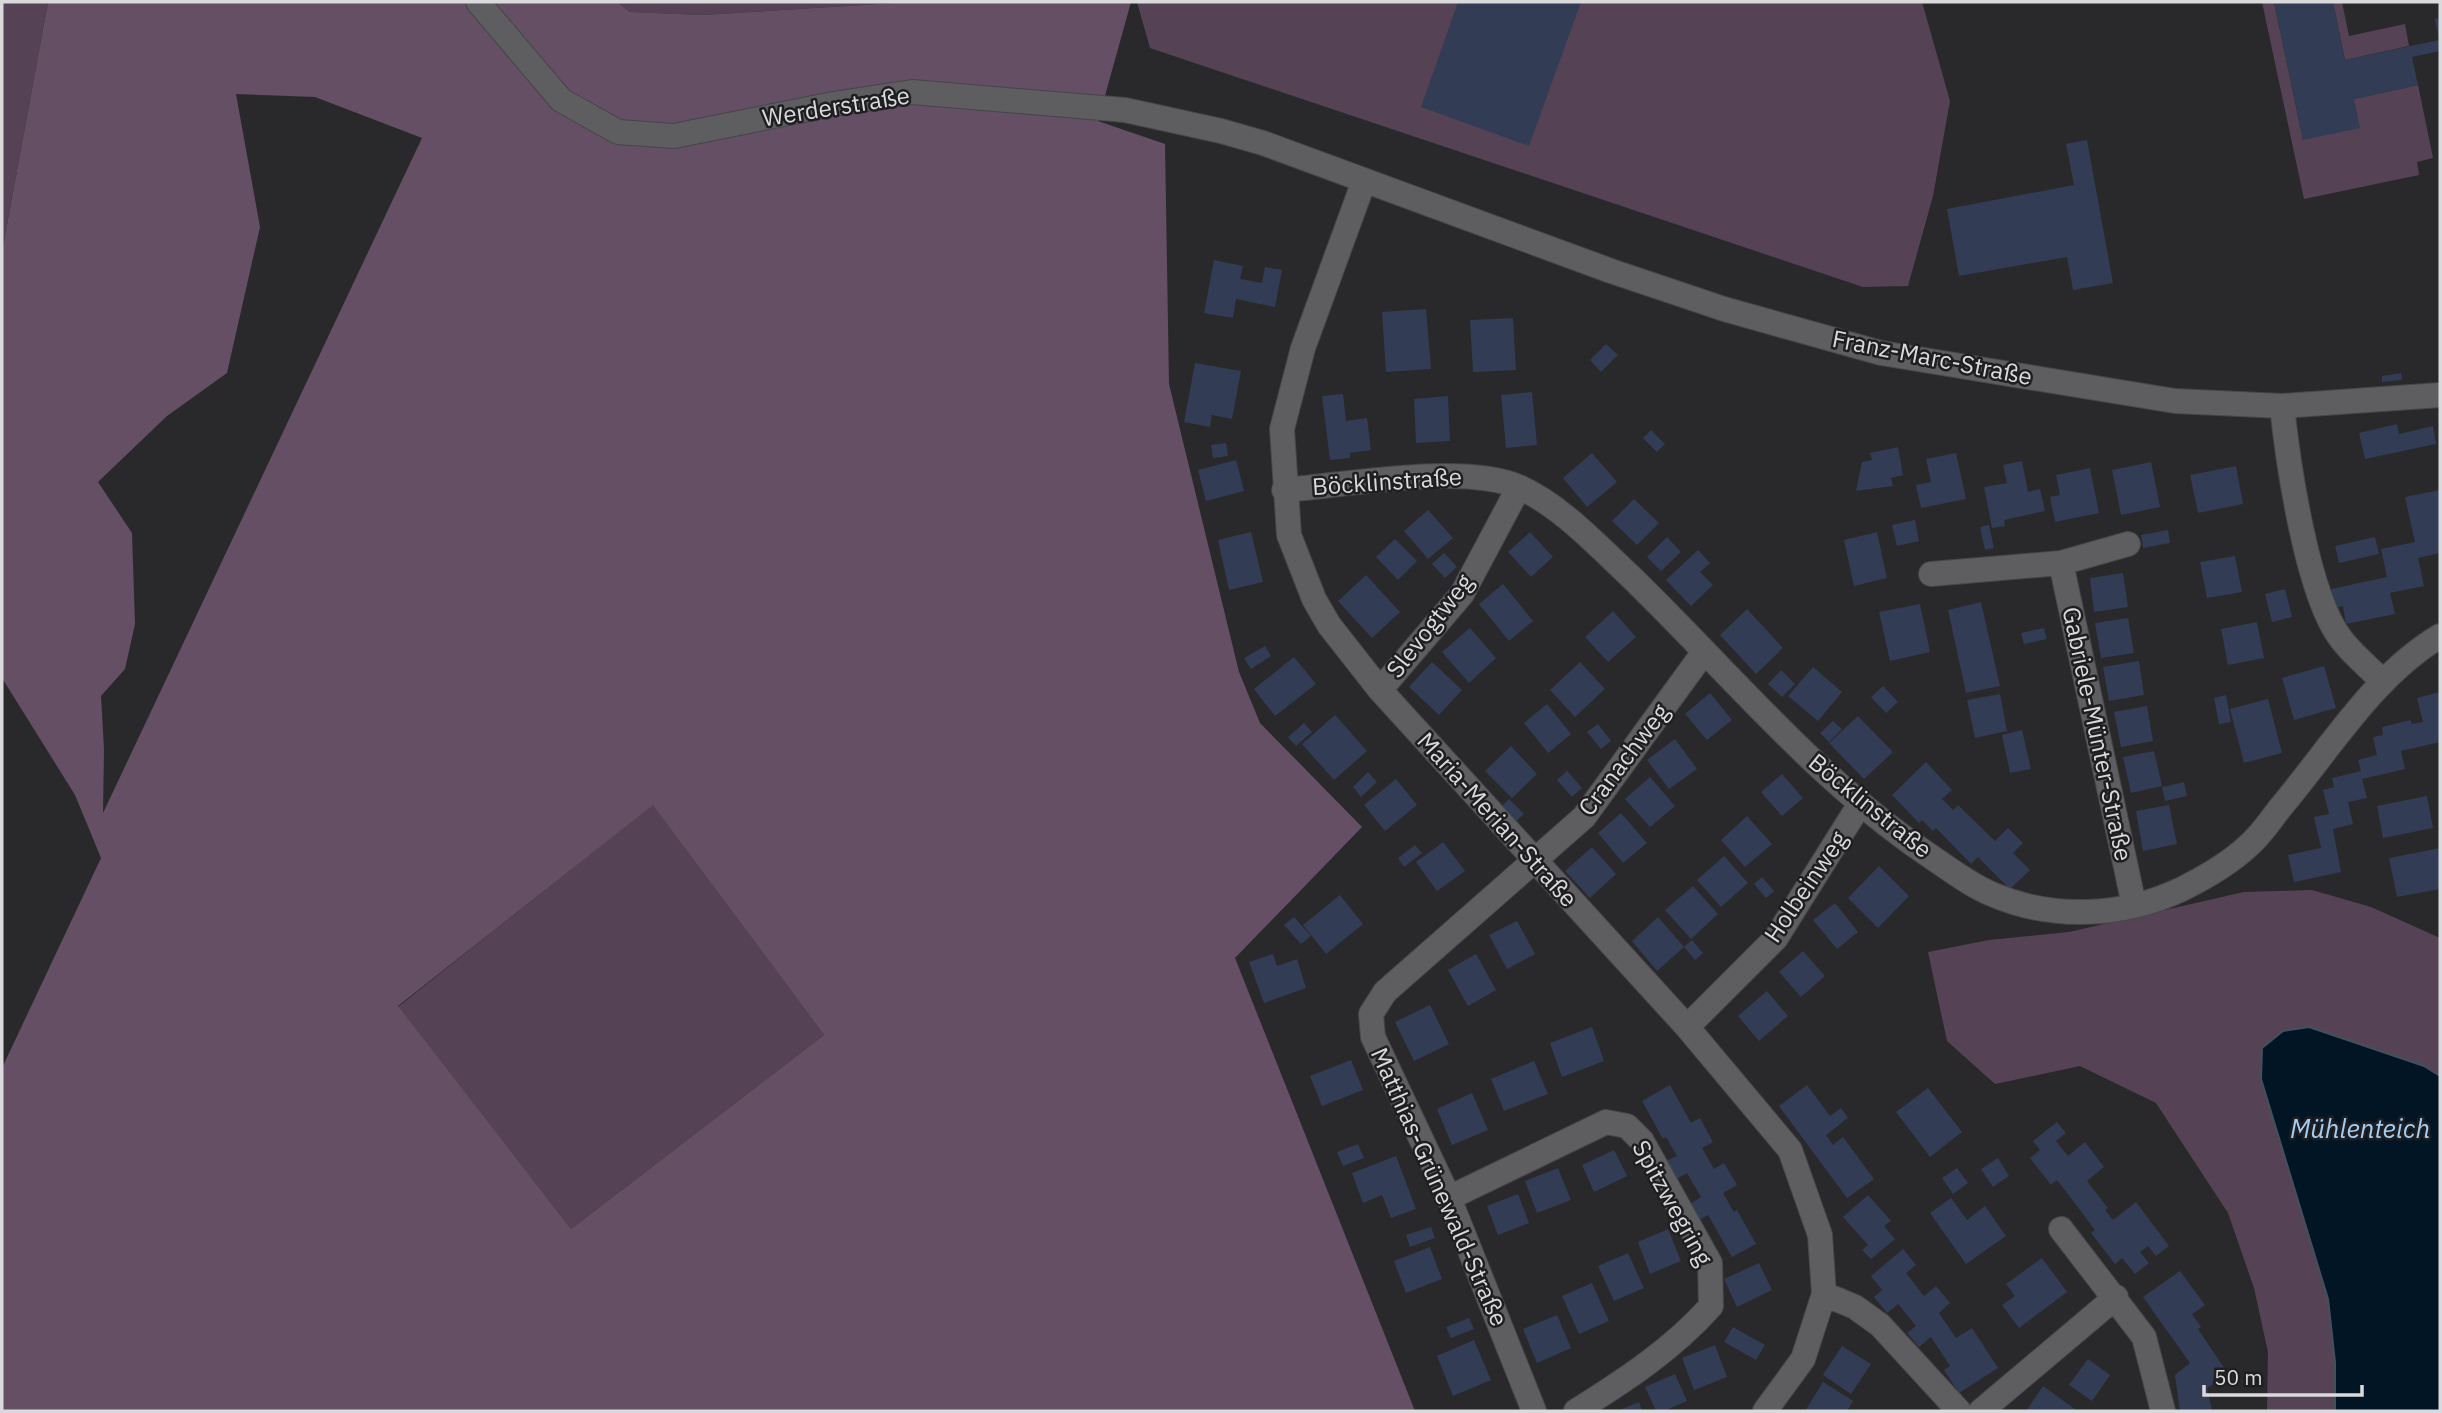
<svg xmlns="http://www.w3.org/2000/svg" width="2442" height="1413" font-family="'IBM Plex Sans',sans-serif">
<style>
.green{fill:#554355}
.forest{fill:#644f64;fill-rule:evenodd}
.water{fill:#021525;stroke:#43505c;stroke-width:2}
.building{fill:#323c54}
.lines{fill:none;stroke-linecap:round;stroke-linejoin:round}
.street-casing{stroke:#464648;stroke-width:26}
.street{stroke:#5e5e61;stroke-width:24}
.labels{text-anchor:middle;stroke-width:5;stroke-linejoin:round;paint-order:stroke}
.street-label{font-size:24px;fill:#dadadc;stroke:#1f1f22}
.water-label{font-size:26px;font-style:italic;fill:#a2cef6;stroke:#1f1f22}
</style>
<rect width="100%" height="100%" fill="#29292b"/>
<path class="green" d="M2 2H48L2 252Z
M617 2H910L703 15 630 12Z
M1137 2H1922L1950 101 1933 196 1908 286 1863 287 1150 48Z
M2262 2H2274L2303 140 2354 99 2418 85 2433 158 2417 162 2419 175 2304 199Z
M2333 2H2342L2349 36 2405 24 2409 46 2345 60Z
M653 804 824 1035 571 1229 398 1007Z
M2312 890 2371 907 2440 938V1411H2267L2268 1352 2254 1288 2228 1213 2156 1103 2080 1066 1995 1084 1947 1041 1928 952 1989 940 2069 932 2244 892Z"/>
<path class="forest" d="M48 2H617L630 12 703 15 910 2H1131L1098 121 1165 144 1169 384 1239 672 1260 723 1362 827 1235 958 1415 1411H2V1068L101 858 75 795 2 678V252ZM236 94 315 97 422 138 103 813 104 749 101 696 125 669 135 624 132 533 98 482 167 416 227 373 260 227ZM653 805 824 1035 571 1229 398 1006Z"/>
<path class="water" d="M2309 1027 2424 1066 2440 1076V1411H2335V1362L2328 1299 2261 1079 2262 1048 2283 1031Z"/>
<path class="building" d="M1458 2H1581L1529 146 1421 107Z
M2274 2H2333L2345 60 2439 40 2435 19 2440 18V51L2412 57 2418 85 2354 99 2360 128 2303 140Z
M2087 140 2113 283 2073 290 2067 257 1959 276 1947 209 2074 185 2066 144Z
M1214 260 1243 266 1240 279 1262 283 1265 267 1282 270 1275 307 1236 299 1233 318 1204 313Z
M1426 309 1431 369 1386 372 1382 312Z
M1513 318 1516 370 1473 372 1470 320Z
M1606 344 1618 355 1601 372 1590 360Z
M1195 363 1241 371 1232 419 1212 415 1210 427 1184 422Z
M2401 373 2402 380 2382 382V376Z
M1532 392 1537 445 1506 448 1501 395Z
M1343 394 1346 421 1367 418 1371 450 1350 453V458L1330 460 1322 396Z
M1448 396 1450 441 1416 443 1414 399Z
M2397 424 2399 434 2433 426 2436 444 2365 459 2359 433Z
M1651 430 1665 444 1657 452 1643 438Z
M1226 443 1228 456 1213 458 1211 445Z
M1898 447 1903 475 1891 478 1893 486 1856 491 1862 462 1872 460 1870 453Z
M1592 453 1617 482 1587 507 1563 478Z
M1956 453 1966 499 1921 508 1916 485 1931 482 1926 459Z
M1236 460 1244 491 1206 501 1198 470Z
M2022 461 2028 492 2040 489 2045 511 2004 520 2005 526 1992 528 1984 487 2007 483 2003 465Z
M2151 462 2160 507 2121 515 2112 470Z
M2236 466 2243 504 2198 513 2190 475Z
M2090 468 2099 513 2055 522 2050 497 2060 495 2056 475Z
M2440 490V553L2418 558 2424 586 2390 593 2395 614 2346 624 2343 606 2335 608 2331 589 2387 577 2381 549 2415 542 2405 497Z
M1634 499 1659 523 1637 545 1612 521Z
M1428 510 1453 538 1428 559 1404 531Z
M1915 520 1919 541 1897 546 1892 525Z
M1989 525 1994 548 1985 550 1980 527Z
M2168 530 2170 543 2143 548 2141 535Z
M1251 532 1263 582 1229 590 1218 540Z
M1530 532 1553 557 1531 577 1508 552Z
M1877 532 1887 578 1854 586 1844 540Z
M1667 537 1681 552 1661 571 1647 557Z
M2375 537 2379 554 2339 563 2335 546Z
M1395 539 1417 561 1398 580 1376 557Z
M1698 550 1710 563 1700 572 1713 585 1691 606 1666 580Z
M1444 553 1457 567 1445 578 1432 564Z
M2235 556 2242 592 2207 598 2200 562Z
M2123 573 2128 607 2094 612 2090 578Z
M1366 575 1400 612 1372 638 1338 601Z
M1503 584 1533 621 1509 641 1479 604Z
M2285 589 2292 617 2272 622 2265 594Z
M1981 602 2000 686 1966 693 1948 610Z
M1920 604 1930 652 1890 661 1879 612Z
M1747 609 1783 648 1756 674 1720 635Z
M1613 611 1636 637 1608 662 1585 637Z
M2128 618 2134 653 2101 658 2095 623Z
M2257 622 2264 658 2228 665 2221 629Z
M1470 628 1496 658 1469 683 1442 652Z
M2044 628 2047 639 2024 644 2021 633Z
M1265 646 1271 656 1251 669 1244 658Z
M1294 657 1316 684 1275 716 1254 689Z
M2139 661 2144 695 2109 701 2103 667Z
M1432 662 1462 690 1439 715 1409 687Z
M1580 662 1605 689 1575 717 1550 690Z
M2324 666 2336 708 2294 720 2282 678Z
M1813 667 1842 692 1818 721 1788 696Z
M1781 670 1795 684 1782 697 1768 684Z
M1883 686 1898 702 1886 713 1871 697Z
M2440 692V742L2401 751 2405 769 2362 779 2367 798 2348 802 2353 824 2333 829 2341 872 2294 882 2288 855 2321 848 2314 817 2329 814 2323 790 2334 787 2332 778 2361 771 2358 760 2377 755 2373 737 2383 735 2382 727 2411 720 2412 724 2423 722 2417 698Z
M1710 693 1732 720 1707 740 1685 714Z
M2000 694 2007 731 1975 738 1967 700Z
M2226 695 2231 722 2219 724 2214 698Z
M2268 699 2282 753 2244 763 2230 709Z
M1547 704 1571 734 1548 753 1524 723Z
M2147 706 2153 741 2121 747 2114 712Z
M1335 715 1367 751 1334 780 1302 744Z
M1858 716 1893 752 1864 779 1829 743Z
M1833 721 1842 729 1829 742 1820 733Z
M1304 723 1312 732 1296 746 1288 737Z
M1598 724 1611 741 1601 749 1587 732Z
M2022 730 2031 769 2010 773 2002 735Z
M1675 739 1697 769 1669 789 1647 760Z
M1511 746 1537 774 1512 798 1485 771Z
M2154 751 2162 786 2131 793 2123 757Z
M1926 762 1952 790 1942 799 1953 810 1958 805 1995 841 2008 828 2023 843 2013 853 2030 870 2010 889 1978 857 1971 864 1936 828 1933 831 1922 820 1919 823 1892 795Z
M1567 771 1582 788 1572 797 1557 780Z
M1368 772 1377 782 1361 797 1353 787Z
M1782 774 1803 798 1782 816 1761 792Z
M1650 777 1675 806 1650 827 1625 799Z
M1396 779 1417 805 1385 831 1364 805Z
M2184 782 2187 796 2165 801 2162 787Z
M2427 796 2433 828 2383 838 2377 806Z
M1509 799 1524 814 1515 822 1501 807Z
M2169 805 2177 844 2143 851 2136 811Z
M1621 813 1647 843 1623 863 1598 833Z
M1747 816 1772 844 1745 867 1721 840Z
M1443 842 1465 871 1437 891 1416 862Z
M1415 845 1422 853 1404 867 1398 858Z
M1592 847 1616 874 1590 898 1565 871Z
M2440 848V889L2397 897 2389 858Z
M1724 856 1748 883 1721 907 1697 880Z
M1879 866 1909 896 1878 928 1848 898Z
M1762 877 1774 891 1766 898 1754 884Z
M1693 886 1718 914 1691 939 1665 910Z
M1340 895 1363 924 1326 954 1303 925Z
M1835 903 1858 932 1837 949 1813 920Z
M1294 917 1311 936 1301 944 1284 925Z
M1658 917 1684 947 1657 971 1632 941Z
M1517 921 1535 954 1507 969 1489 935Z
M1692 940 1703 953 1695 960 1684 947Z
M1803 951 1825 976 1801 997 1779 972Z
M1273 954 1277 966 1297 959 1306 988 1264 1003 1249 962Z
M1476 954 1496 990 1468 1006 1448 970Z
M1767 991 1788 1016 1759 1041 1738 1016Z
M1430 1005 1449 1044 1414 1061 1395 1022Z
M1592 1027 1604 1061 1562 1077 1550 1043Z
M1351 1060 1363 1090 1322 1106 1310 1076Z
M1534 1061 1548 1094 1504 1111 1491 1079Z
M1670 1085 1691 1123 1700 1118 1713 1142 1702 1148 1714 1169 1724 1163 1737 1185 1723 1193 1734 1212 1737 1210 1756 1244 1732 1257 1708 1215 1699 1220 1690 1204 1701 1197 1687 1173 1676 1179 1666 1161 1677 1156 1666 1137 1663 1139 1642 1101Z
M1807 1085 1830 1116 1841 1108 1848 1118 1826 1135 1833 1145 1843 1137 1874 1179 1847 1198 1779 1106Z
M1928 1088 1962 1132 1930 1157 1896 1112Z
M1472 1093 1488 1130 1452 1145 1437 1109Z
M2057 1122 2066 1133 2056 1141 2068 1156 2085 1142 2104 1167 2087 1181 2108 1208 2105 1210 2113 1220 2136 1202 2169 1246 2156 1256 2148 1246 2140 1252 2149 1263 2135 1274 2122 1258 2115 1264 2091 1233 2095 1230 2057 1180 2051 1185 2030 1158 2040 1150 2033 1141Z
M1358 1144 1364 1158 1343 1166 1337 1152Z
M1614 1150 1627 1176 1594 1192 1582 1165Z
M1396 1156 1416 1209 1391 1218 1382 1195 1363 1203 1352 1173Z
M1998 1158 2009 1176 1993 1187 1981 1169Z
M1558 1168 1571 1200 1537 1213 1525 1181Z
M1957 1168 1968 1183 1953 1194 1942 1178Z
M1518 1194 1529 1223 1498 1235 1487 1206Z
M1868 1195 1891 1221 1884 1226 1895 1239 1871 1259 1862 1250 1868 1245 1843 1217Z
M1951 1198 1967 1220 1985 1206 2006 1236 1966 1264 1930 1213Z
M1431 1227 1435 1238 1410 1247 1406 1235Z
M1668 1229 1681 1261 1650 1274 1638 1242Z
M1430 1247 1442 1279 1406 1293 1394 1261Z
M1903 1249 1916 1265 1906 1273 1924 1296 1936 1286 1950 1303 1939 1313 1956 1338 1972 1328 1998 1368 1959 1393 1944 1370 1950 1366 1931 1337 1919 1347 1907 1333 1916 1326 1898 1304 1887 1313 1874 1297 1882 1290 1871 1276Z
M1628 1253 1644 1288 1614 1301 1598 1266Z
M2042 1258 2067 1292 2019 1328 2002 1305 2015 1296 2006 1284Z
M1759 1263 1772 1290 1737 1307 1724 1279Z
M2180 1271 2205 1305 2192 1314 2201 1327 2198 1329 2229 1375 2207 1388 2212 1411H2180L2175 1375 2190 1363 2143 1297Z
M1592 1283 1609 1321 1579 1334 1562 1296Z
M1557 1315 1571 1348 1537 1363 1523 1329Z
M1469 1318 1474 1329 1451 1338 1446 1327Z
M1733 1327 1765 1345 1756 1360 1724 1342Z
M1474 1340 1491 1380 1453 1396 1437 1356Z
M1715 1345 1727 1377 1694 1390 1682 1358Z
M1842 1346 1871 1364 1851 1394 1823 1375Z
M2088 1359 2110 1375 2092 1401 2069 1385Z
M1675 1374 1687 1401 1664 1411H1656L1645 1387Z
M1823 1382 1853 1401 1847 1411H1805Z
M2043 1386 2076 1410 2075 1411H2026Z
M1639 1402 1642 1411H1617Z"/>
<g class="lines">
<g class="street-casing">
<path id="street" d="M478 2 561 100 618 132 674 136 833 104 912 92 1125 110 1221 131 1263 143 1611 271 1724 309 1881 353 2175 401 2282 406 2440 395
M1364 181 1303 348 1282 429 1289 535 1314 599 1329 625 1380 690 1687 1027 1790 1150 1820 1235 1824 1294 1803 1359 1765 1411
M2282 406C2288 463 2307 595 2341 639 2352 654 2369 667 2382 681
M1284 490C1345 485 1465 463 1519 487 1561 506 1597 545 1630 576 1727 670 1814 777 1927 854 1948 868 1971 886 1994 895 2053 920 2124 917 2182 889 2204 878 2230 863 2248 846 2260 836 2270 821 2280 808 2330 749 2373 676 2440 636
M2061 563 2134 905
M1931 574 2061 563 2128 544
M1380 690 1462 594 1519 487
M1687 1027 1776 938 1860 804
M1449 1198 1606 1122 1627 1126 1642 1141 1710 1263 1711 1306C1673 1349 1624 1381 1576 1411
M2061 1229 2144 1337 2163 1411
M1824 1294 1855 1307 1880 1325 1959 1411
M1534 1411 1449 1198 1373 1037 1371 1014 1385 992 1584 817 1704 652
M1981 1411 2116 1297"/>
</g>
<use href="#street" class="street"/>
</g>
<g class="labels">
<g class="street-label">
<text transform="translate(836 107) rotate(-9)" y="8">Werderstraße</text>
<text transform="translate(1932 358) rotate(11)" y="8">Franz-Marc-Straße</text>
<text transform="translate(1387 482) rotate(-4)" y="8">Böcklinstraße</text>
<text transform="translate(1430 626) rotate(-52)" y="8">Slevogtweg</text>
<text transform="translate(2097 734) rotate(78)" y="8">Gabriele-Münter-Straße</text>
<text transform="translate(1624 760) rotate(-53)" y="8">Cranachweg</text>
<text transform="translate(1870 806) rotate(39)" y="8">Böcklinstraße</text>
<text transform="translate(1497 820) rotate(48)" y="8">Maria-Merian-Straße</text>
<text transform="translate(1806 887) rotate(-56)" y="8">Holbeinweg</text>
<text transform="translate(1439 1187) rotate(66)" y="8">Matthias-Grünewald-Straße</text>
<text transform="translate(1672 1203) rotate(61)" y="8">Spitzwegring</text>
</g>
<g class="water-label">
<text x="2360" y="1138">Mühlenteich</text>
</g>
</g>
<rect width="2442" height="1413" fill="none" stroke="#dadadc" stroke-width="7"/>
<path d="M2204 1385v10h158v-10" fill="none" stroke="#dadadc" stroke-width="3.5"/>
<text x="2214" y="1385" font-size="21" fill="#dadadc" stroke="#1f1f22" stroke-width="5" paint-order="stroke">50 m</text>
</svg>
